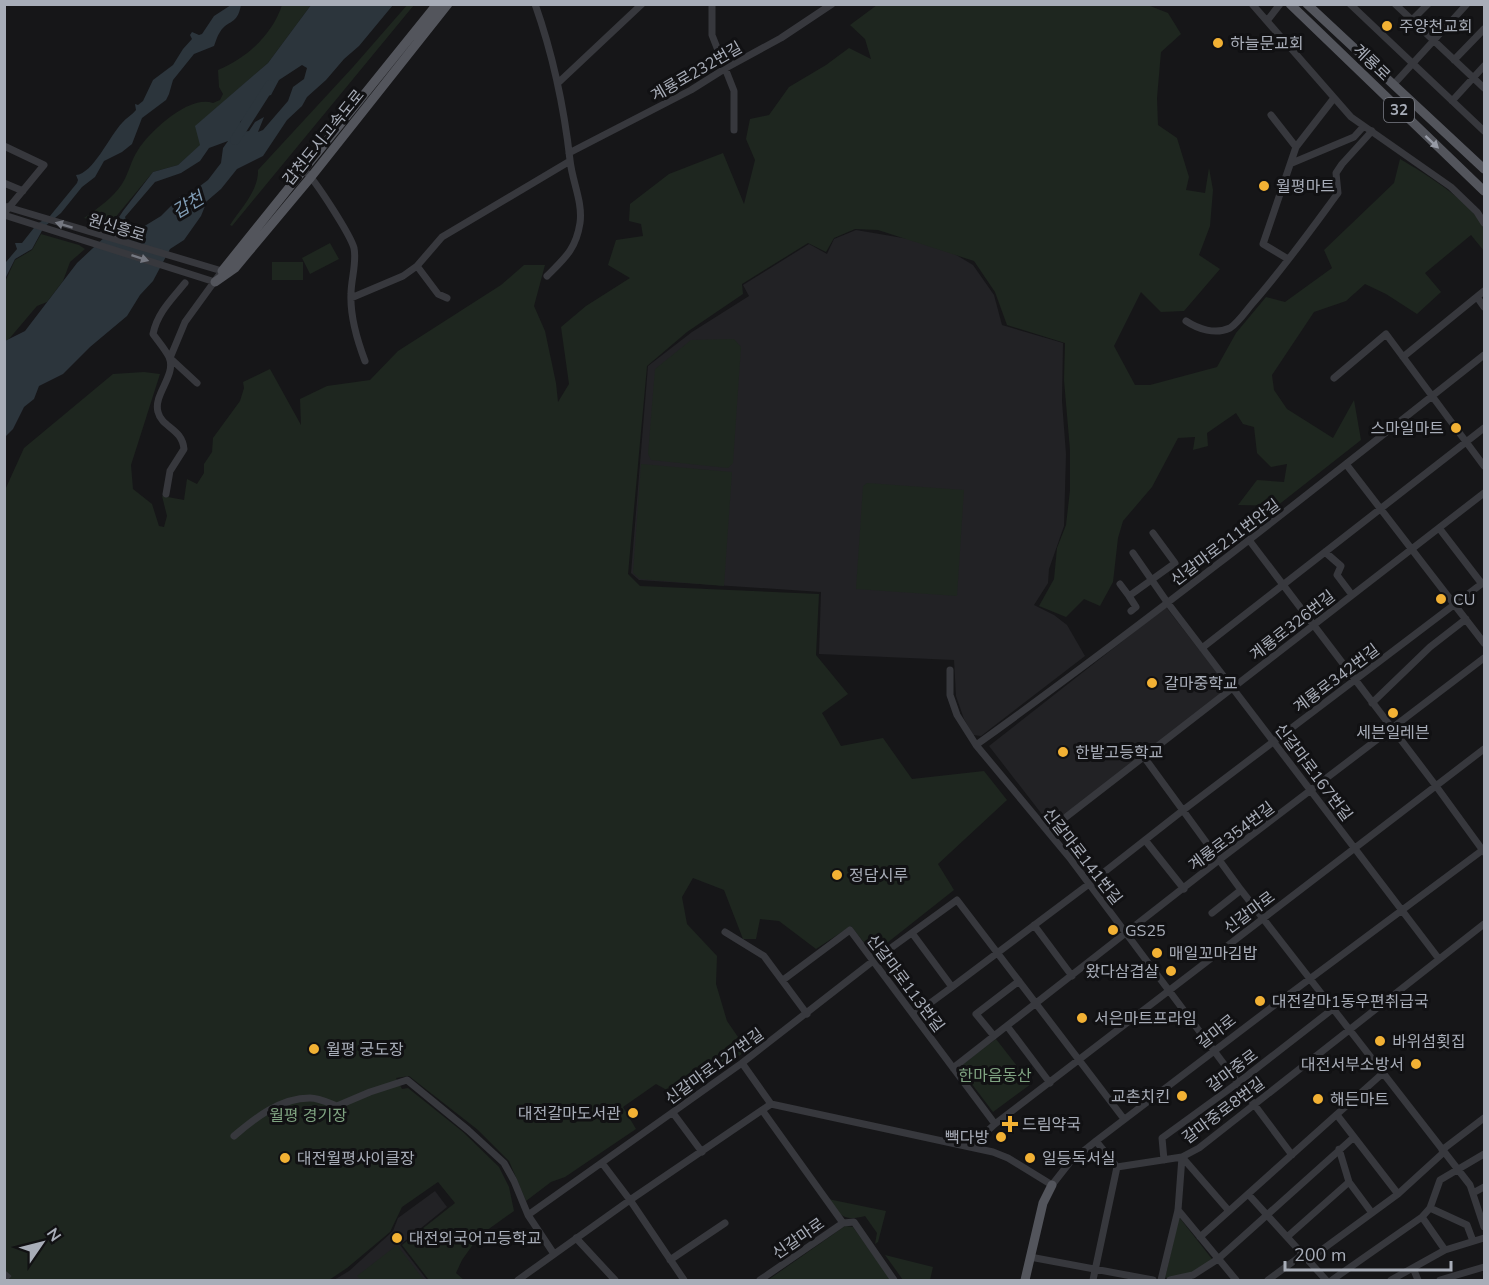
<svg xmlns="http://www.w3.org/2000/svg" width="1489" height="1285" font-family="'Nunito Sans','Noto Sans KR',sans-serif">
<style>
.built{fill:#222225}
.green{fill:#1e261f}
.water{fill:#2c353c;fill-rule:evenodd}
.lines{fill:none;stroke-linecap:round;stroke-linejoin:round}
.river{stroke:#2c353c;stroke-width:10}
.minor-tunnel{stroke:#333438;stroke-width:7;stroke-dasharray:7 3.5;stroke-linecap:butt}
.minor{stroke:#37383d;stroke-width:7}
.major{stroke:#53555c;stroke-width:9}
.oneway{fill:#979ba6}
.oneway2{fill:#757881}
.poi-dot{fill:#f2b134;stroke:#111113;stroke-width:2}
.labels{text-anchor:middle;stroke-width:6;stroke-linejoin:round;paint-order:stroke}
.shield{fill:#111113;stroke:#7b7e86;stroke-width:1.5}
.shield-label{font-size:15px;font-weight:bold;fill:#a8adb8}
.poi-label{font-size:16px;fill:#a8adb8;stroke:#111113;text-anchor:start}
.street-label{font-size:16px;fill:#a8adb8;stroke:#111113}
.park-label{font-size:16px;fill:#7fa381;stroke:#111113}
.water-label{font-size:18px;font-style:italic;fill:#7f9bb3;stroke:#111113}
</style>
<rect width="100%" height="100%" fill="#161618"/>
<path class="built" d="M856 230 938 244 973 265 994 295 1002 325 1063 343 1062 401 1066 454 1064 526 1049 569 1048 583 1034 605 1054 615 1067 625 1085 656 981 736 973 735 964 719 956 696 954 660 819 654 821 592 639 580 631 573 648 366 692 332 749 296 743 285 809 244 827 254 834 239Z
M1166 607 1229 688 1051 826 989 746Z
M435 1191 447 1207 400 1245 427 1280H334L349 1271 393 1231 398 1218Z"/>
<path class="green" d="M408 4 414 5 232 226 230 225C241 208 259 190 258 170L353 67Z
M1145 4 1168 13 1181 34 1161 52 1157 98 1158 125 1177 138 1189 177 1186 190 1205 193 1209 168 1213 190 1210 226 1199 255 1220 269 1184 311 1161 312 1141 292 1114 346 1135 385H1150L1217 367 1236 333 1266 297 1285 302 1332 268 1324 250 1394 183 1400 159C1424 173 1472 202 1484 228 1486 234 1484 244 1484 251L1471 235 1425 273 1441 292 1417 314 1386 294 1365 284 1346 301 1314 312 1272 375 1274 390 1287 409 1333 438 1354 400 1361 440 1277 506 1238 505 1257 480 1284 482 1287 464 1271 467 1257 453 1254 427 1243 424 1236 413 1207 433 1208 446 1193 450 1195 437 1178 438 1152 487 1123 521 1118 538 1113 582 1100 606 1084 599 1066 617 1039 606 1054 579 1057 548 1066 525 1070 490V450L1064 380 1065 343 1007 325 995 292 974 261 878 230 855 229 834 238 826 252 808 243 742 284 743 294 687 332 647 366 628 574 640 586 819 594 816 655 848 694 822 713 841 746 883 738 912 779 984 771 1007 800 938 864 954 890 873 954 851 926 816 949 779 921 760 919 756 939H743L724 890 693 878 682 897 687 924 717 956 716 984 727 1021 747 1050 681 1098 656 1084 623 1107 636 1129 565 1177 551 1182 526 1201 509 1161 478 1130 409 1076 396 1078 402 1089 408 1088 463 1132 499 1167 509 1187 514 1211 479 1236 462 1260 456 1273 464 1280H429L402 1245 455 1203 438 1182 402 1207 390 1232 347 1268 329 1280H5V490L24 448 113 374 144 372 160 374 131 465 133 489 152 504 159 526 164 527 167 516 162 496 184 500 187 479 197 484 204 473V464L212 452 213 438 240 401 244 388 243 382 270 369 301 425 300 399 327 386 370 380 398 351 501 285 524 265H545L534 306 545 331 556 383 558 402 569 384 561 327 586 306 630 278 608 265 616 240 643 236 641 224 629 221 630 204 669 174 723 153 744 204 755 160 746 139 750 119 769 115 789 87 826 65 849 48 871 59 865 39 850 25 877 5Z
M282 5H311L268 63 196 126 201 145 178 165 153 172 109 225 84 218C98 208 113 198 122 184 129 173 131 160 138 150 150 131 189 95 213 103L220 100 223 94 219 87 218 70C246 59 273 34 282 5Z
M41 234 79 245 85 249 70 262 63 281 47 302 37 306 9 339 5 341V282L15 260 32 250Z
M330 243 339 259 310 274 302 258Z
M272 262H303V280H272Z
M734 339 741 347 733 463 728 468 651 460 648 454 655 369 691 340Z
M641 464 732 472 724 586 640 579 633 573Z
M867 483 964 490 957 596 856 589 863 486Z
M996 1039 1031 1084 993 1112 959 1067Z
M828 1199 886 1211 878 1242 875 1244 877 1233 865 1216C843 1222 839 1215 828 1199Z
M1179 1217 1212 1259 1193 1274 1165 1278Z
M845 1226 853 1227 891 1280H768Z
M397 1245 424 1280H361L357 1276Z
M885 1255 933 1267 930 1280H903Z"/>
<path class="water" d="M231 5H241C237 26 228 19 220 32 217 36 216 41 214 46L194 54 173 80 169 94 166 100 142 118 132 144 122 152 104 161 95 177 82 187 61 213 44 227 32 249 15 259 5 279 6 262 17 249 15 243H22L37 224 50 216 77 183 78 180 76 175C93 174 110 135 122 123 126 118 132 115 136 110L135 104 138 105 143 101 153 80 173 65 183 49 192 39 190 35 192 32 199 35 202 34 214 16Z
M311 5H393L359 46 344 59 326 80 307 97 302 106 287 120 263 156 237 169 221 189 207 201 201 216 184 240 170 249 153 281 140 295 127 316 90 347 63 374 39 386 34 399 24 407 13 429 5 437V341L25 331 77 263 108 234 123 211 153 172 178 165 200 145 195 126 268 63ZM302 65 307 68 304 79 293 87 288 101 263 130 258 132 264 117 255 122 249 131 242 132 240 122 247 116 258 98 271 95 279 80ZM228 141 223 148 221 163 208 180 188 195 181 196 161 216 138 230 128 225 125 217 155 182 181 173 200 161 209 148Z"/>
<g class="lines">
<path class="river" d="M235 140 270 85"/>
<path class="minor-tunnel" d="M4 1274 11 1280"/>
<path class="minor" d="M535 4C553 55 564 107 570 160 572 181 583 202 580 223 576 249 565 258 547 276
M712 4V35L734 91V130
M1252 4 1351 117 1451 187 1477 212 1484 223
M1350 4 1484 131
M1395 4 1484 88
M1412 20 1428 4
M1267 21 1280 4
M1454 60 1484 29
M558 83 642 4
M1394 84 1467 4
M1452 101 1484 66
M1271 115 1296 147
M4 146 44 165 6 211
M569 153 691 90 726 68 781 38 832 4
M1292 163 1354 137 1363 127
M308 174C318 185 350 234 354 248 357 263 351 279 351 294 350 316 357 340 365 361
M4 183 23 191
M4 206 222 271 185 322 170 358 197 383
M4 215 215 282
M1288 259 1263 244 1296 147 1334 98
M417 266 438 294 447 298
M1477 297 1484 307
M351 298 403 276 417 266 442 237 570 161
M1186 321C1198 329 1215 335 1230 328 1238 323 1246 311 1252 304 1283 269 1310 231 1338 193L1336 173 1342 164 1372 131
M1403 357 1484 291
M1334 378 1386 334 1484 466
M1346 464 1484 643
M166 494 170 471 184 449C182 428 162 428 158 412 153 394 177 375 169 357 165 349 158 341 153 334 157 313 172 299 185 283
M1439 528 1482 584
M1249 540 1436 786 1484 852
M1325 552 1341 566 1337 575 1352 595
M1133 553 1167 602 1439 959
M1120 584 1129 596
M1131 611 1136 607 1129 596 1175 563 1153 533
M1202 648 1484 428
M950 670V695L957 715 976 745 1069 857 1292 1155
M1372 703 1430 647 1466 619
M976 745C1150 620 1317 487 1484 355
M1144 757 1241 890 1470 1185 1484 1227
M1048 831 1484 493
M1145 840 1184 889
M1212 913 1241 890
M1034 925 1072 976
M725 932 764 956 807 1014
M912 933 952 987
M783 980 850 930 995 1124
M914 1015 952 987 1089 884 1182 811 1484 582
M1007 1026 1050 1083
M994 1036 976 1014 1019 981
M742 1063 771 1104
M953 1068 1219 860 1484 658
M762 1110 843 1223
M673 1113 702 1152
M1337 1115 1398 1194
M234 1136C255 1118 280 1098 310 1098 319 1098 329 1103 337 1106L370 1092 407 1080 468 1130 504 1163 514 1181 528 1215 554 1254
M1096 1141 1117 1167 1182 1157 1199 1148 1484 924
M971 1146 995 1124 1484 749
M1339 1149 1349 1182 1372 1213
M1442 1150 1484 1118
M1182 1157 1229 1211
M1164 1160 1162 1138 1239 1082 1334 1008
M602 1163 630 1200 684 1280
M1473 1193 1484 1187
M1248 1194 1326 1280
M1430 1208 1467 1225 1473 1241
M1178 1210 1236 1280
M528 1215 742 1063 873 961 957 900 1124 1119
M1422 1217 1445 1250
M1200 1237 1383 1073
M1287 1237 1349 1182
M576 1238 615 1280
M1030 1257 1153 1280
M670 1260 725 1223
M1308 1260 1398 1194 1444 1152
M1413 1268 1418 1280
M518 1280 630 1200 771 1104 993 1152 1008 1158 1052 1185 1070 1162 1096 1141 1272 1007 1484 849
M760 1280 843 1223 854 1222 894 1280
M1093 1280 1117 1167
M1161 1280 1178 1210 1182 1157
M1170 1280 1193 1275 1218 1259 1354 1137
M1268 1280 1302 1255
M1332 1280 1422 1217 1430 1208 1440 1180 1484 1154
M1391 1280 1445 1250 1484 1238
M1440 1280 1484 1267"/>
<path class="major" d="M1290 4 1484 191
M1307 4 1484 169
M222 271 437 4
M215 282 235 268 311 177 448 4
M1025 1280 1043 1203 1052 1185"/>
</g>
<defs><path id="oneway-solid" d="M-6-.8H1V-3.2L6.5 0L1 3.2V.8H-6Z" transform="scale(1.5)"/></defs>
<use class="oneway" href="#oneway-solid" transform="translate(1432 142) rotate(43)"/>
<g class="oneway2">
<use href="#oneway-solid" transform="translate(64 225) rotate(-163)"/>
<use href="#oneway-solid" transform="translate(140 258) rotate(18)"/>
</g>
<g class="poi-dot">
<circle cx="1387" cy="26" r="6"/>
<circle cx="1218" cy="43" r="6"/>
<circle cx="1264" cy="186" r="6"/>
<circle cx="1456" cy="428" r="6"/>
<circle cx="1441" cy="599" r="6"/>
<circle cx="1152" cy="683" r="6"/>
<circle cx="1393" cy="713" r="6"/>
<circle cx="1063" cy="752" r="6"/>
<circle cx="837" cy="875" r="6"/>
<circle cx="1113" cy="930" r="6"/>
<circle cx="1157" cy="953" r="6"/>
<circle cx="1171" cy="971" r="6"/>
<circle cx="1260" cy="1001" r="6"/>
<circle cx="1082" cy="1018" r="6"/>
<circle cx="1380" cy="1041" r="6"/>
<circle cx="314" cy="1049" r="6"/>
<circle cx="1416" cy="1064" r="6"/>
<circle cx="1182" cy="1096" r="6"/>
<circle cx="1318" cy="1099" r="6"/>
<circle cx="633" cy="1113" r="6"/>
<path d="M1007 1115h6v6h6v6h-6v6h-6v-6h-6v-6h6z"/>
<circle cx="1001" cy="1137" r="6"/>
<circle cx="285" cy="1158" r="6"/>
<circle cx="1030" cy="1158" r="6"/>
<circle cx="397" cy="1238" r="6"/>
</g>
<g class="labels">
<rect class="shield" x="1384" y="98" width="30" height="24" rx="4.5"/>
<g class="shield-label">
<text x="1399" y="115">32</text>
</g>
<g class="poi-label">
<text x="1399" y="32">주양천교회</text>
<text x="1230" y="49">하늘문교회</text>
<text x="1276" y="192">월평마트</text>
<text x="1444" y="434" text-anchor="end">스마일마트</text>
<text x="1453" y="605">CU</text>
<text x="1164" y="689">갈마중학교</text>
<text x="1393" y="738" text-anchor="middle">세븐일레븐</text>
<text x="1075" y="758">한밭고등학교</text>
<text x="849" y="881">정담시루</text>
<text x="1125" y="936">GS25</text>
<text x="1169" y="959">매일꼬마김밥</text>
<text x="1159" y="977" text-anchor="end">왔다삼겹살</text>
<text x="1272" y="1007">대전갈마1동우편취급국</text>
<text x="1094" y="1024">서은마트프라임</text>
<text x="1392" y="1047">바위섬횟집</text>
<text x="326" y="1055">월평 궁도장</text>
<text x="1404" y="1070" text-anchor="end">대전서부소방서</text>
<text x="1170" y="1102" text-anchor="end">교촌치킨</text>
<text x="1330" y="1105">해든마트</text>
<text x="621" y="1119" text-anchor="end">대전갈마도서관</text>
<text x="1022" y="1130">드림약국</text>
<text x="989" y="1143" text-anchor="end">빽다방</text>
<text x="297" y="1164">대전월평사이클장</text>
<text x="1042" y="1164">일등독서실</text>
<text x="409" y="1244">대전외국어고등학교</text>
</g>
<g class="street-label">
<text transform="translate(1372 62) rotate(44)" y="6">계룡로</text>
<text transform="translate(696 71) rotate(-30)" y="6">계룡로232번길</text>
<text transform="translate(323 137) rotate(-51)" y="6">갑천도시고속도로</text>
<text transform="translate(117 227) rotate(17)" y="6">원신흥로</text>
<text transform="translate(1225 542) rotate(-37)" y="6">신갈마로211번안길</text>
<text transform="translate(1292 625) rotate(-38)" y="6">계룡로326번길</text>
<text transform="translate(1336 678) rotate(-37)" y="6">계룡로342번길</text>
<text transform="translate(1314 772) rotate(53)" y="6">신갈마로167번길</text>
<text transform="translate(1231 836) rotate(-37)" y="6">계룡로354번길</text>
<text transform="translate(1083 856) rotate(52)" y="6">신갈마로141번길</text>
<text transform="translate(1249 912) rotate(-37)" y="6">신갈마로</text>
<text transform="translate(906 983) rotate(53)" y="6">신갈마로113번길</text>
<text transform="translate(1216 1031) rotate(-38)" y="6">갈마로</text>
<text transform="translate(714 1066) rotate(-36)" y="6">신갈마로127번길</text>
<text transform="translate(1232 1070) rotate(-37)" y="6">갈마중로</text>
<text transform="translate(1223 1110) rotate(-37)" y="6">갈마중로8번길</text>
<text transform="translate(798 1238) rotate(-35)" y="6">신갈마로</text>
</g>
<g class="park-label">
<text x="995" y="1081">한마음동산</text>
<text x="308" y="1121">월평 경기장</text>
</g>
<g class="water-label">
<text transform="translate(188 205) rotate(-31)" y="6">갑천</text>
</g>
</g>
<rect width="1489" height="1285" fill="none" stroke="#a8adb8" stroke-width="12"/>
<g transform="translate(42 1243) rotate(55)" stroke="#111113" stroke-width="4.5" paint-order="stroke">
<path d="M0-4.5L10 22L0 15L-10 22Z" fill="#a8adb8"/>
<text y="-9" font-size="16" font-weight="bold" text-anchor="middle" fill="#a8adb8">N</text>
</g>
<path d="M1285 1261v9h166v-9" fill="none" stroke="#a8adb8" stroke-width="3"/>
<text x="1294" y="1261" font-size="18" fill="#a8adb8" stroke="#111113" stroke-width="4.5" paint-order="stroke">200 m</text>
</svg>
